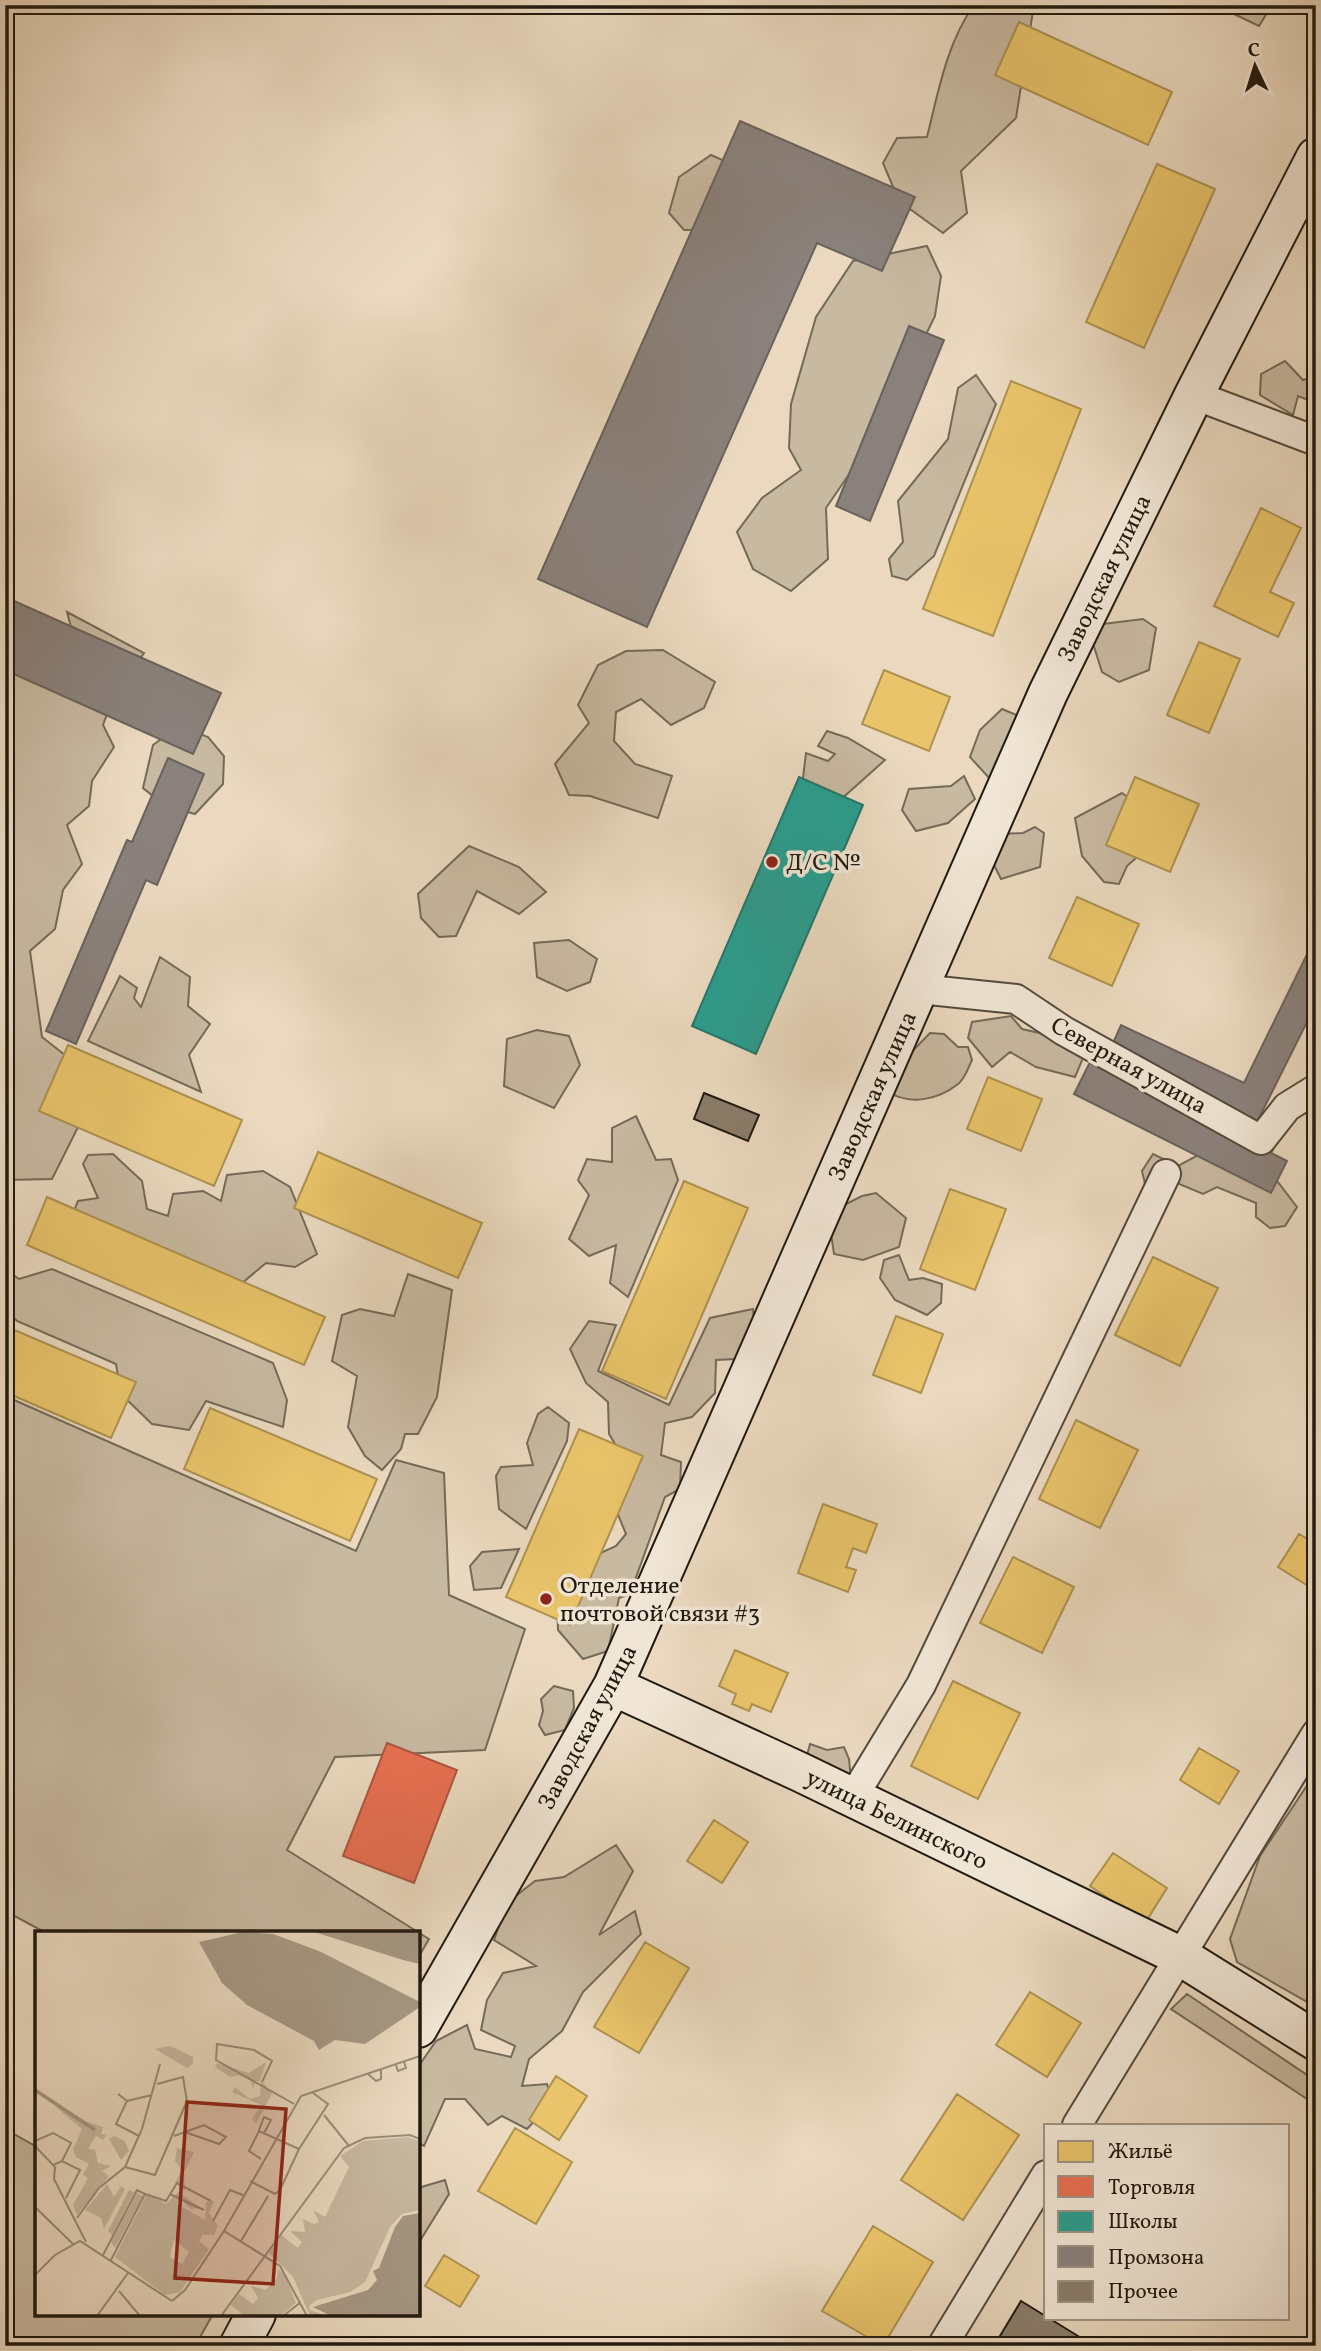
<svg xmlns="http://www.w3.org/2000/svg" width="1321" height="2351" font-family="Vollkorn,serif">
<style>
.green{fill:#c8b9a1;stroke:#746a58;stroke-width:2}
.homes{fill:#e9c46a;stroke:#ad914f;stroke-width:2}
.shops{fill:#e76f51;stroke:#ac563e;stroke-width:2}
.schools{fill:#2a9d8f;stroke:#277669;stroke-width:2}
.industry{fill:#8a817c;stroke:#6a625c;stroke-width:2}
.building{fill:#8a7d6b;stroke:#211a10;stroke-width:2}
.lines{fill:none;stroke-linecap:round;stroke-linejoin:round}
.street-casing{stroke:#534a3c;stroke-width:32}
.secondary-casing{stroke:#211a10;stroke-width:42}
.street{stroke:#f1e6d5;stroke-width:28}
.secondary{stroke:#f1e6d5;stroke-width:38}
.poi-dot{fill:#8f2418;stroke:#f1e6d5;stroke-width:2.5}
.labels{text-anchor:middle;stroke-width:7;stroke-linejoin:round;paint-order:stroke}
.street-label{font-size:24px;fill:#211a10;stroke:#f1e6d5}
.poi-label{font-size:24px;fill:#211a10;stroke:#f1e6d5;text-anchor:start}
.inset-river{fill:none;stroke:#a69884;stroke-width:3.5}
.inset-road{fill:none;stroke:#9a8d79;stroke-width:2}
.view{fill:#8f2418;fill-opacity:0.15;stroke:#8f2418;stroke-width:3.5}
.inset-edge{fill:none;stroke:#211a10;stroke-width:3.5}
</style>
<rect width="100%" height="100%" fill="#ead9bf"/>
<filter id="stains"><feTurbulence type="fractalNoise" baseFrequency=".00286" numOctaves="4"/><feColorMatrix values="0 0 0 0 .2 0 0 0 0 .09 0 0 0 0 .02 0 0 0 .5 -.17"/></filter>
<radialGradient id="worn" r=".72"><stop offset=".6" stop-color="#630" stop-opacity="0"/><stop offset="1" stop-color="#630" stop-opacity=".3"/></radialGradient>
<path class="green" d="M974 5H1036L1033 11 1016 118 961 171 967 213 943 233 899 201 883 163 897 138 927 137C938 93 947 42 974 5Z
M1215 5H1272L1259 26Z
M711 155 738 167 714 230H684L669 213 679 177Z
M927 246 941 276 935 316 880 429 826 508 828 559 791 591 753 569 737 532 762 498 801 470 789 448 791 404 816 317 853 261Z
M1285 361 1303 380 1316 376V403L1298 396 1293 415 1260 395 1261 374Z
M976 375 996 404 934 556 907 580 892 576 889 559 903 542 898 501 948 439 958 388Z
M67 612 144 653 116 691 103 725 114 747 92 781 89 806 67 825 82 864 63 890 55 929 30 951 42 1037 70 1059 81 1121 52 1179 5 1180V655L80 662Z
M1143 619 1156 628 1149 670 1119 682 1102 672 1091 637 1103 624Z
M663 650 715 682 704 708 671 725 641 699 616 712 614 741 635 764 672 776 658 818 590 796 569 795 555 764 589 723 578 705 598 665 626 651Z
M1002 709 1019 716 990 779 970 757 980 730Z
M179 726 208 737 224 756 223 784 195 814 164 805 143 788 153 745Z
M827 731 848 738 885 760 838 802 802 786 806 753 828 761 835 754 818 746Z
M964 776 975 799 948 823 916 831 902 810 909 789 951 786Z
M1122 793 1139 805 1145 850 1127 866 1119 884 1104 882 1082 856 1075 818Z
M1035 827 1044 833 1040 867 1001 879 989 855 998 834 1023 833Z
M469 846 519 867 546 892 519 914 477 891 456 936 439 937 421 918 418 894Z
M569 940 597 959 590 982 567 991 537 977 534 943Z
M160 957 190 977 188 1006 210 1024 189 1055 201 1092 88 1041 120 976 137 988 134 998 141 1007Z
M1011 1016 1022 1029 1044 1034 1083 1058 1075 1077 1036 1067 1010 1052 992 1067 968 1038 972 1022Z
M537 1030 569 1036 580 1065 554 1108 504 1086 507 1039Z
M930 1033 944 1034 958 1047H968L972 1060C968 1068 965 1079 958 1084 938 1100 909 1106 887 1091L897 1067Z
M636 1116 656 1160 671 1159 678 1180 628 1297 610 1283 616 1245 589 1256 569 1239 589 1195 578 1180 587 1159 612 1162V1128Z
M1261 1131 1273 1150 1261 1167 1271 1173 1297 1207 1285 1226 1270 1228 1256 1217V1203L1217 1187 1203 1194 1177 1183 1146 1188 1142 1171 1153 1154 1178 1166 1202 1153Z
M113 1154 142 1181 147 1209 168 1216 173 1194 203 1191 221 1201 227 1175 263 1171 290 1187 317 1254 295 1267 266 1263 235 1289 70 1221 78 1201 98 1198 83 1164 88 1155Z
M876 1193 906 1218 899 1247 863 1260 834 1254 828 1213 862 1196Z
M899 1255 909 1280 923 1278 942 1284 941 1303 927 1315 895 1300 880 1278 884 1260Z
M5 1269 19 1279 52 1269 273 1363 287 1400 283 1427 206 1401 189 1430 152 1424 121 1394 116 1364 17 1321 5 1309Z
M408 1274 452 1290 437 1397 418 1434H405L401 1449 382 1470 365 1456 348 1427 357 1376 332 1361 342 1315 360 1309 394 1316Z
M753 1309 755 1341 736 1359 716 1360 715 1393 692 1417 665 1423 661 1455 681 1462 680 1489 665 1497 630 1594 619 1598 608 1651 583 1659 558 1630 557 1604 594 1556 616 1546 626 1534 612 1500 626 1462 609 1434 608 1402 586 1383 570 1349 589 1321 616 1325 598 1371 669 1405 710 1318Z
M5 1396 356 1551 396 1460 444 1473 449 1595 525 1629 485 1750 335 1757 287 1850 429 1939 418 1958V1933H46L5 1911Z
M548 1407 569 1423 567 1441 526 1529 499 1509 496 1476 501 1467 533 1465 527 1443 538 1414Z
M519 1549 501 1588 474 1590 470 1566 482 1552Z
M554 1686 573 1691 574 1708 565 1730 545 1735 539 1725 543 1711 541 1699Z
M810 1744 827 1750 844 1747 849 1759 851 1780 806 1759Z
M1316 1772V2007L1237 1962 1230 1939 1260 1856Z
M616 1845 633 1871 599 1935 635 1911 641 1934 583 1992 562 2031 529 2059 522 2086 547 2084 553 2101 527 2129 502 2116 488 2125 465 2099H445L424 2146 418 2143V2067L436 2041 467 2025 475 2049 511 2057 515 2046 481 2030 487 2000 503 1973 536 1966 494 1940 508 1902 535 1881 564 1877Z
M1187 1994 1316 2081V2105L1171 2009Z
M5 2129 37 2147V2314H213L195 2346H5Z
M445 2180 449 2194 418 2244V2188Z"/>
<path class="homes" d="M1019 22 1172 92 1148 145 995 75Z
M1157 164 1215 189 1144 348 1086 322Z
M1011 381 1081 409 993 636 923 609Z
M1261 508 1301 528 1270 592 1294 603 1278 637 1214 606Z
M1199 642 1240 659 1209 733 1167 715Z
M884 670 950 697 929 751 862 724Z
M1135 777 1199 804 1170 872 1106 845Z
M1077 897 1139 924 1112 986 1049 958Z
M68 1045 242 1120 214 1186 39 1111Z
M988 1077 1042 1099 1021 1151 967 1129Z
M318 1152 482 1223 458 1278 294 1208Z
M684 1181 748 1208 666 1399 602 1371Z
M950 1189 1006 1209 975 1290 920 1269Z
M47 1197 325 1317 304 1365 27 1245Z
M1153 1257 1218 1288 1180 1366 1115 1335Z
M896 1316 943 1334 921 1393 873 1375Z
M5 1326 136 1382 111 1438 5 1392Z
M210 1408 377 1479 350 1541 184 1469Z
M1076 1420 1138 1450 1100 1528 1039 1499Z
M579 1429 643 1456 570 1625 506 1597Z
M823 1504 877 1524 866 1553 853 1548 846 1567 856 1570 848 1592 798 1573Z
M1299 1534 1316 1544V1591L1278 1567Z
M1013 1557 1074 1587 1042 1653 980 1623Z
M735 1650 788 1673 771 1712 752 1704 749 1711 732 1704 736 1694 719 1686Z
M953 1681 1020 1713 978 1799 911 1766Z
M1199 1748 1239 1771 1219 1804 1180 1780Z
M714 1820 748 1842 722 1883 687 1861Z
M1113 1853 1167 1888 1145 1923 1090 1886Z
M645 1942 689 1968 639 2053 594 2027Z
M1030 1992 1081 2023 1047 2077 996 2045Z
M556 2076 587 2096 559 2140 529 2120Z
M957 2094 1019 2135 963 2220 901 2180Z
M515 2128 572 2162 536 2224 478 2191Z
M873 2226 933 2262 883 2346 822 2311Z
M444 2255 479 2276 460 2307 425 2286Z"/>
<path class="shops" d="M387 1743 457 1770 414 1883 343 1856Z"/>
<path class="schools" d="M799 777 863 805 756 1054 692 1026Z"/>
<path class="industry" d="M740 121 915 197 882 271 817 243 647 627 538 579Z
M909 326 944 340 870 521 836 506Z
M5 597 221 693 193 754 5 670Z
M168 758 204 774 157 885 146 880 76 1044 46 1031 127 840 132 842Z
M1316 936V1004L1257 1122 1110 1050 1121 1025 1244 1083Z
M1090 1062 1287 1161 1271 1193 1074 1094Z"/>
<path class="building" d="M704 1093 759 1115 748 1141 694 1119Z
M1021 2301 1078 2336 1072 2346H994Z"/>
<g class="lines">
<g class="street-casing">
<path id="street" d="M1194 395 1316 441
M919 989 1016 999 1064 1031 1261 1140 1287 1107 1316 1089
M853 1797 921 1685 1166 1174
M1077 2125 1316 1734
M942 2346 1046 2175"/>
</g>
<g class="secondary-casing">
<path id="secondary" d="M613 1686 800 1772 1180 1956 1316 2041
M418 2028 613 1686 1048 693 1194 395 1316 157
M239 2346 256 2314"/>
</g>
<use href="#street" class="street"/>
<use href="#secondary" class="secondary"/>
</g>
<g class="poi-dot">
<circle cx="772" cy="862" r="7"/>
<circle cx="546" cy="1599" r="7"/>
</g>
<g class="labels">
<g class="street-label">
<text transform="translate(1104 578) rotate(-64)" y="8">Заводская улица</text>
<text transform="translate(1129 1065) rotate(29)" y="8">Северная улица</text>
<text transform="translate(872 1096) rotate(-66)" y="8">Заводская улица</text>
<text transform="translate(587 1727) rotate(-62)" y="8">Заводская улица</text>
<text transform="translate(897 1819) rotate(26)" y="8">улица Белинского</text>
</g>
<g class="poi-label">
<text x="786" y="870">Д/С №</text>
<text x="560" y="1593">Отделение<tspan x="560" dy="28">почтовой связи #3</tspan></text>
</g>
</g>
<g transform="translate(35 1931)">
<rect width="385" height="385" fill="#ead9bf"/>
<path d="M135 115 158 126V133L152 137 120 118ZM231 131 225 149 237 162 221 193 217 188 226 174 197 161 200 156 215 168 225 165 226 150H216L220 152 218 157 215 149 204 144 195 146 180 136 182 132 214 142ZM23 173 44 188 68 196 66 203 71 204 68 209 61 205 53 218 60 219 63 232 76 235 67 240 74 245 42 284 38 274 53 247 48 244 54 233 41 226 38 218 47 198 22 177ZM79 205 90 210 94 220 86 229 74 208ZM373 206 385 210V279L367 283 355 296 330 351 315 361 282 369 274 375 275 379 292 385H275L258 346 234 322 246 304 263 317 267 311 255 300 270 301 268 288 279 293 284 291 278 279 290 286 314 236 305 225 328 210ZM142 217 159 221 149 242 150 259 140 252 147 239 140 230ZM72 253 79 266 86 255 90 258 69 298 66 287 50 279ZM94 259 99 261 77 304 73 300ZM143 261 166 277 156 278 145 268 142 273 170 289 171 271 179 270 174 282 183 295 179 304H168L164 310 174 318 145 361 130 364 80 326 112 263 131 273ZM139 309 154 321 147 333 135 326ZM102 262 108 265 80 317 76 311ZM230 326 250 344 261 372 245 385H210L196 374 200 368 204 363 218 373 223 367 216 355 231 359 242 347 243 338Z" fill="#c8b9a1" fill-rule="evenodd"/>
<path d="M276 0H385V33L368 29ZM208 1 238 3 284 20 385 71V76L330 113 300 109 284 119 279 110 212 74 187 52 164 11ZM385 282V385H296L278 376 333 359 342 349 338 340 344 337 360 296 368 285Z" fill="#a69884"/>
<path class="inset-river" d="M0 159 60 199"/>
<path class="inset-road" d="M361 134 363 140 371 137 369 131M333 143 341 150 346 148V139M227 151 237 130 219 119 182 113 181 129 259 173M83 163 92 170 81 193 104 205M92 170 117 164M289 184 314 215M224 199 229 186 236 189 229 202M139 205 150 201 184 213 191 206 169 194 150 201M0 210 18 202 36 212 27 230M0 215 20 236 19 248 51 311M226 228 214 220 224 200 264 218M18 234 27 230 45 239 31 267M90 236 120 244 152 170 148 146 122 153M215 250 240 263 245 259 264 218 293 173 278 162M110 263 131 270 142 252 176 270M135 263 169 279M0 276 38 313M42 287 64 257 90 236 107 198 125 133M178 290 195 259 208 264M189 300 245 335 272 385M206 310 233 265M68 324 102 259 110 263 76 329M0 344 20 324 45 310 137 370M84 360 105 385M137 370 150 359 189 300 266 165 385 125M62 385 93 342M186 385 309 217 330 207 375 204 385 208M248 385 266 371"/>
<path class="view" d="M152 171 251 178 238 353 140 347Z"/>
<rect width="385" height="385" class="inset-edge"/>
</g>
<rect width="1321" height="2351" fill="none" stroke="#ead9bf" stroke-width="28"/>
<rect x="7" y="7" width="1307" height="2337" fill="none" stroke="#211a10" stroke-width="3.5"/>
<rect x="14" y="14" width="1293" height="2323" fill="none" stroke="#211a10" stroke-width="2"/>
<rect x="1044" y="2124" width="245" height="196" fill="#f1e6d5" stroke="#9e9486" stroke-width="2"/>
<rect x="1058" y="2141" width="35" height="21" fill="#e9c46a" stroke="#9e9486" stroke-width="2"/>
<text x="1108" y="2158" font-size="21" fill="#211a10">Жильё</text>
<rect x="1058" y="2176" width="35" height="21" fill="#e76f51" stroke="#9e9486" stroke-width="2"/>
<text x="1108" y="2194" font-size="21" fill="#211a10">Торговля</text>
<rect x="1058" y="2211" width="35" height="21" fill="#2a9d8f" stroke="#9e9486" stroke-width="2"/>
<text x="1108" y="2228" font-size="21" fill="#211a10">Школы</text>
<rect x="1058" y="2246" width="35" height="21" fill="#8a817c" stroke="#9e9486" stroke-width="2"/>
<text x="1108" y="2264" font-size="21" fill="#211a10">Промзона</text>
<rect x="1058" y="2281" width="35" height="21" fill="#8a7d6b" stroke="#9e9486" stroke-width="2"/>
<text x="1108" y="2298" font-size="21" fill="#211a10">Прочее</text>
<g transform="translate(1255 66) rotate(356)" stroke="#f1e6d5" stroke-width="5" paint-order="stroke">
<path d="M0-5L12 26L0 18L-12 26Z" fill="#211a10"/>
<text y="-10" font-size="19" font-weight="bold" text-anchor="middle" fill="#211a10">С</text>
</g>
<rect width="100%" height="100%" filter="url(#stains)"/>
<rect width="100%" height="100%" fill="url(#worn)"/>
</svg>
